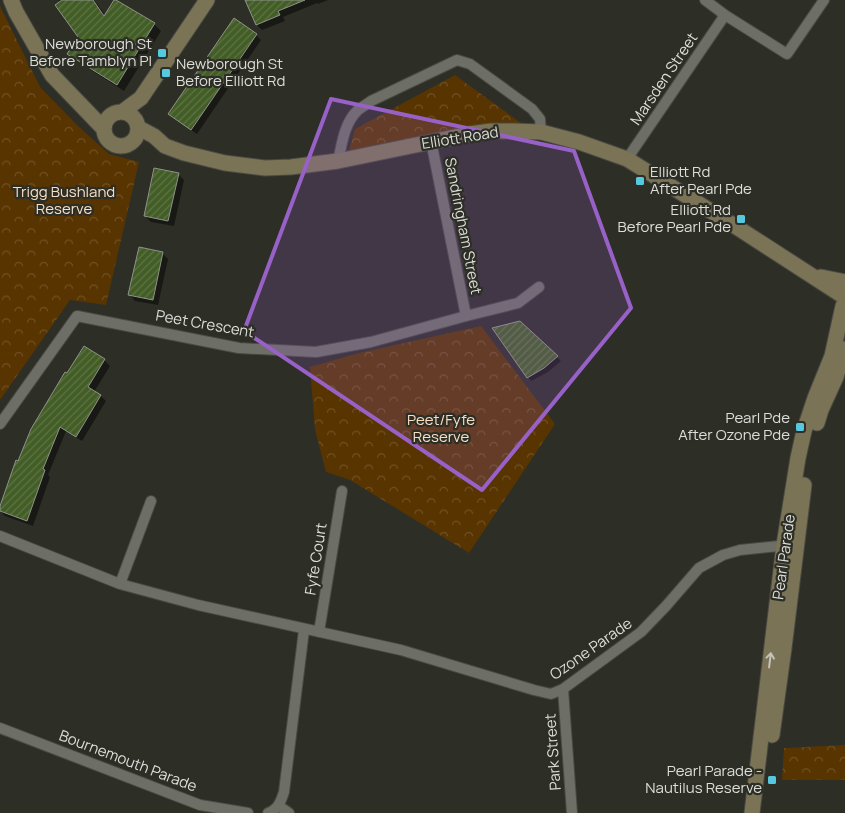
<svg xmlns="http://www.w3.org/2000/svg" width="845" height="813" font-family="Manrope,sans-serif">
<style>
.forest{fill:url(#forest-crowns)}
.shadow{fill:#0007}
.building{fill:url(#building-hatch);stroke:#8e938b}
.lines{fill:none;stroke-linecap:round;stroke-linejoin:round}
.street-casing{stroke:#4a4a44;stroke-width:12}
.secondary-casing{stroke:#4a4a44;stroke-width:17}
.street{stroke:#6d6e65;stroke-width:10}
.secondary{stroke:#7b7355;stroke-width:15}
.oneway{stroke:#c4c3b8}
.marked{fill:#9861c7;fill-opacity:0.2;stroke:#9861c7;stroke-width:4;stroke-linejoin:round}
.poi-dot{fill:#56c9e0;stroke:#2d2e26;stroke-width:2}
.labels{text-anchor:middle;stroke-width:4.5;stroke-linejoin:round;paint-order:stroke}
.poi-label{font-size:15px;fill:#ddded9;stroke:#2d2e26;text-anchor:end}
.street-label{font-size:15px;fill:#ddded9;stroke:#2d2e26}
.park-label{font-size:15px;fill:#f8dec2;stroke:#2d2e26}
</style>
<defs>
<pattern id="forest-crowns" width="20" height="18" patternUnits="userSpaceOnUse" patternTransform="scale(1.25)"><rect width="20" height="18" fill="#583400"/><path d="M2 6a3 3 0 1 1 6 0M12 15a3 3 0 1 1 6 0" fill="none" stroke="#705125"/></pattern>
<pattern id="building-hatch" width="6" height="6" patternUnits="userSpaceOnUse" patternTransform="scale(1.25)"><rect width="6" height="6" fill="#435d26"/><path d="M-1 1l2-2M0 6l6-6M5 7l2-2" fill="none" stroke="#5e7445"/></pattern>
</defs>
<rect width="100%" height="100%" fill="#2d2e26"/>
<path class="forest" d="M0 6 40 87 78 126 109 154 139 162 106 305 70 300 0 400Z
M455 75 525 126 473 125 425 138 348 154 355 129Z
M481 326 555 424 469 553 350 480 326 472 315 430 310 367 359 353Z
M845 745V780H782L784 748Z"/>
<path class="shadow" d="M59 0H94L106 16 115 1 154 24 161 31 124 91 75 60 69 54 79 37Z
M247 0H328L318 4 317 3 283 17 285 21 262 30 257 25Z
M256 35 261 40 197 134 175 119 170 114Z
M178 174 184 180 174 226 151 222 145 216Z
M162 253 168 259 158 305 135 301 130 295Z
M520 322 561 361 548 372 531 381 528 377Z
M104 360 110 366 94 392 101 396 106 401 82 441 66 431 48 475 50 477 33 526 5 516 0 511V509L19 462Z"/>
<path class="building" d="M62 0H93L104 16 114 0H116L155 23 117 85 67 54 78 37 55 5Z
M245 0H305L278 11 280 15 256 25Z
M234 18 257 34 191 130 168 114Z
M154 168 179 173 168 221 144 216Z
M139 247 163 252 153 300 128 295Z
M520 321 558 356 544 368 527 378 492 328Z
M84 346 105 359 88 387 101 395 76 437 60 427 43 469 45 470 27 521 0 511V506L16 460 18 461 31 429 65 372 67 373Z"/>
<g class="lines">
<g class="street-casing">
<path id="street" d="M705 0 725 15 787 54 824 0
M431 141 466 316
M627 159 725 15
M338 161C342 144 344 123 358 110 362 107 367 104 371 101L457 60 470 64 532 109 540 119 541 132
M0 424 77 316 239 348 316 352 371 342 466 316 518 303 539 287
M0 536 120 584 198 605 401 650 534 690 551 694 563 689 641 632 666 606 699 568 723 555 740 550 788 545
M120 584 151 501
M319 632 342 491
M563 689 572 813
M0 728 200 805 248 813
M279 806 289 813
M268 813C278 810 281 801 284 792L304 630"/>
</g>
<g class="secondary-casing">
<path id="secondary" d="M11 0 16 12 52 75 104 129
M104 129a17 17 0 1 1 34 0a17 17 0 1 1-34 0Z
M122 112 141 98 207 0
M139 128 154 136 165 146 184 153 225 163 265 168 291 167 338 161 469 134 491 131H514L541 132 579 142 627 159 738 228 840 294
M821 277 845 282
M817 423 821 410 836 377 844 349
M772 735 784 648 804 485
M752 813 784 545 798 458 804 431 815 398 832 356 843 306"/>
</g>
<use href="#street" class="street"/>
<use href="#secondary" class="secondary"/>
</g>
<defs><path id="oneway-shaft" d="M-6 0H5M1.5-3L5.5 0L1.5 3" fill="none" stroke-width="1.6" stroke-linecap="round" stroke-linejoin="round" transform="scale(1.25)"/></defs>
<use class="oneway" href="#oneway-shaft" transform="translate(770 660) rotate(-83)"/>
<path class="marked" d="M331 99 574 151 631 308 482 490 244 331Z"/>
<g class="poi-dot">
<rect x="157" y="48" width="10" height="10" rx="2.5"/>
<rect x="161" y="68" width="10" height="10" rx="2.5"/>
<rect x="635" y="176" width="10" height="10" rx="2.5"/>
<rect x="736" y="214" width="10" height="10" rx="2.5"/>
<rect x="795" y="422" width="10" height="10" rx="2.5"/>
<rect x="767" y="775" width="10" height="10" rx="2.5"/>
</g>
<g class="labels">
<g class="poi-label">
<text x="152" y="49">Newborough St<tspan x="152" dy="17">Before Tamblyn Pl</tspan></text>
<text x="176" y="69" text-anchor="start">Newborough St<tspan x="176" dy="17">Before Elliott Rd</tspan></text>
<text x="650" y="177" text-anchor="start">Elliott Rd<tspan x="650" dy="17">After Pearl Pde</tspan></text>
<text x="731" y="215">Elliott Rd<tspan x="731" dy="17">Before Pearl Pde</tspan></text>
<text x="790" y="423">Pearl Pde<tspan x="790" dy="17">After Ozone Pde</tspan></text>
<text x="762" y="776">Pearl Parade -<tspan x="762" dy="17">Nautilus Reserve</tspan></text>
</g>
<g class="street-label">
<text transform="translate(664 79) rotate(-56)" y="5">Marsden Street</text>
<text transform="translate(460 138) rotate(-9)" y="5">Elliott Road</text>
<text transform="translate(463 226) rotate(79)" y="5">Sandringham Street</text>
<text transform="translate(205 324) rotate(10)" y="5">Peet Crescent</text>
<text transform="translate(784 557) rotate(-82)" y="5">Pearl Parade</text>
<text transform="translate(316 559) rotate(-81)" y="5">Fyfe Court</text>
<text transform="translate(591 649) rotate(-35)" y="5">Ozone Parade</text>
<text transform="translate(553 752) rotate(-94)" y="5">Park Street</text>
<text transform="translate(128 761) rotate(21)" y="5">Bournemouth Parade</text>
</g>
<g class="park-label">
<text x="64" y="197">Trigg Bushland<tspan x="64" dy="17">Reserve</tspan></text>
<text x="441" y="425">Peet/Fyfe<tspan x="441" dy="17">Reserve</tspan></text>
</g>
</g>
</svg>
